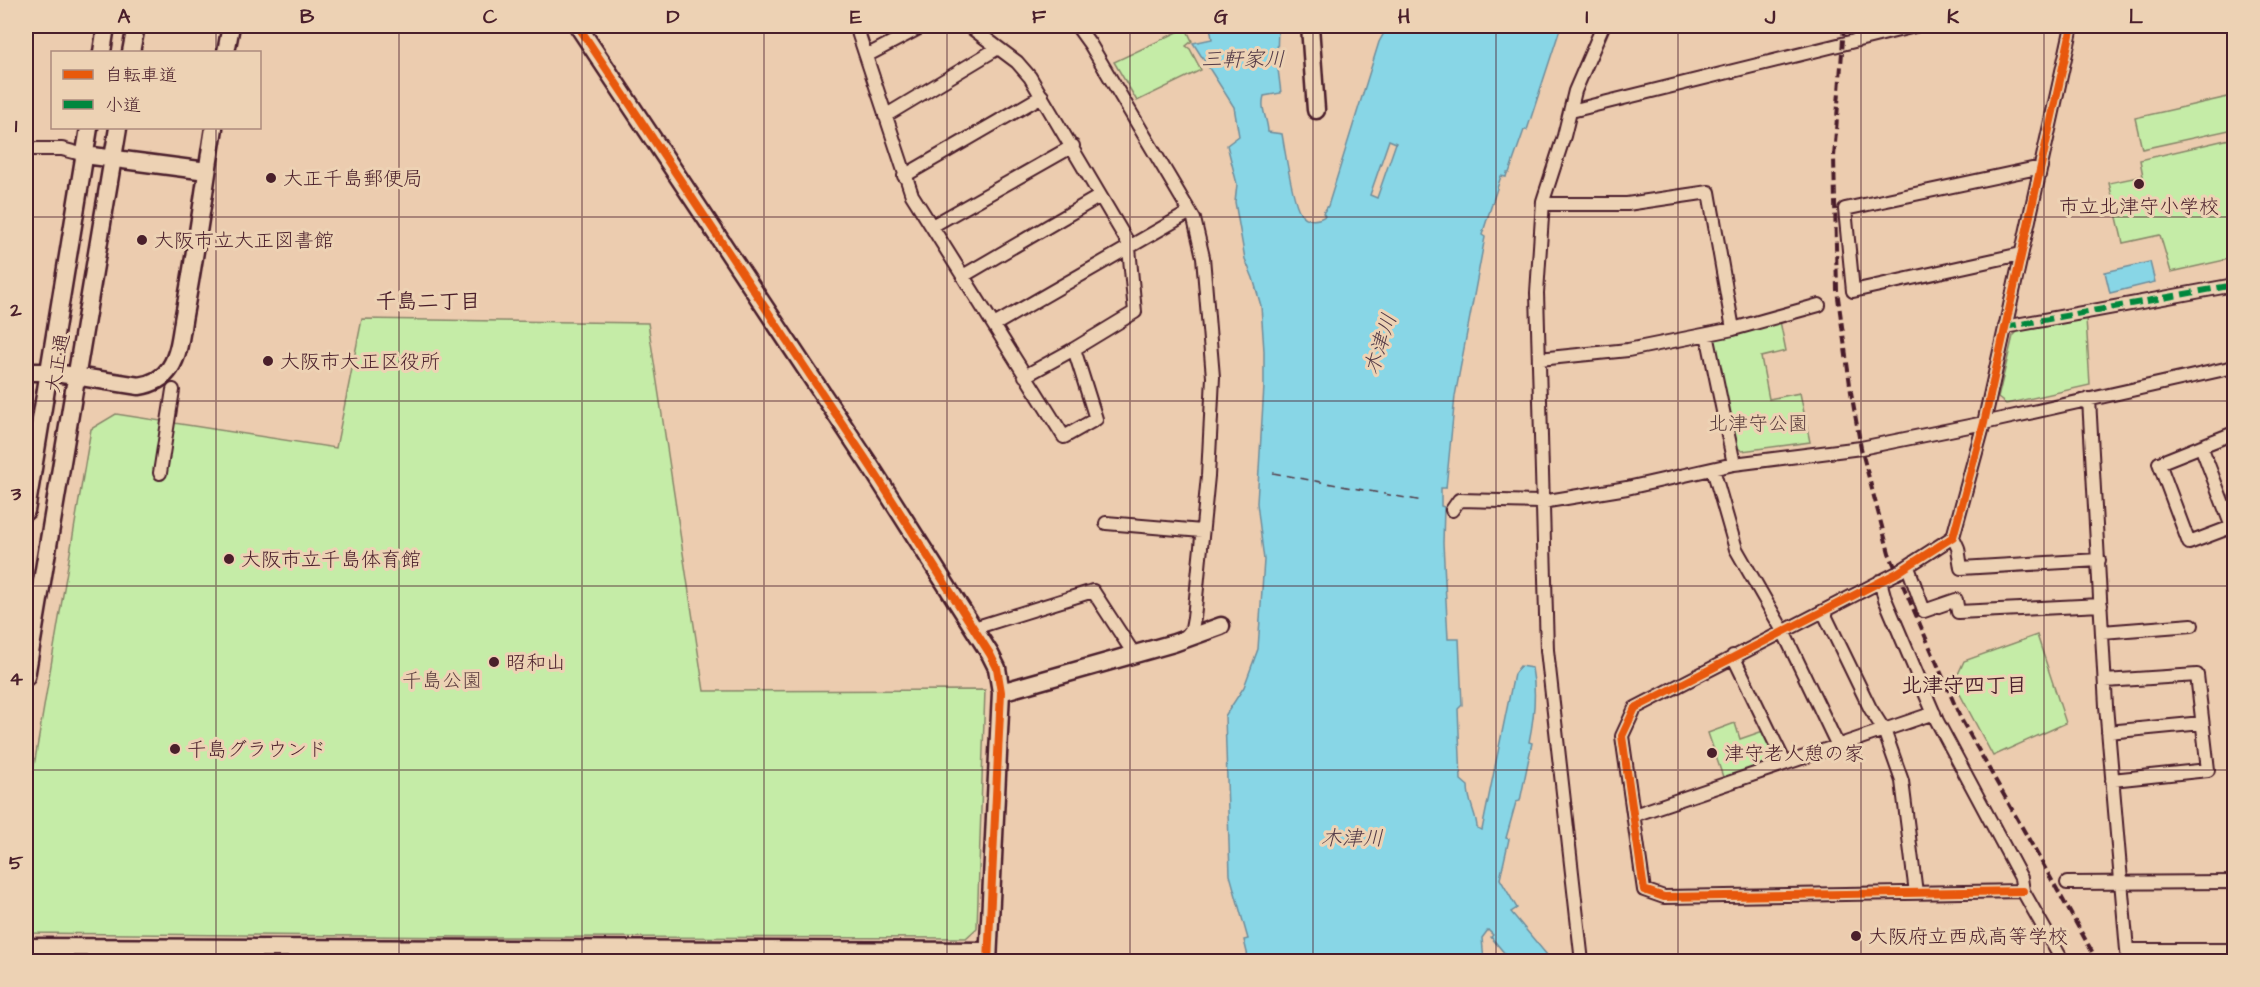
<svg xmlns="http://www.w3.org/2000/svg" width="2260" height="987" font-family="'Architects Daughter','Klee One',sans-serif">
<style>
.green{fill:#c5eca7;stroke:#888669;stroke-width:1.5}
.water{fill:#88d6e6;stroke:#6f8d9b;stroke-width:1.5;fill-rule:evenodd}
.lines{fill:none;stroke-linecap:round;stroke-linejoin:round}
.ferry{stroke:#533a47;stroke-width:1.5;stroke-dasharray:8 6;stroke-linecap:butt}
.street-casing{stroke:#4a1f2b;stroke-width:16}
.secondary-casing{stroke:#4a1f2b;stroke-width:21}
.street{stroke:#edd2b4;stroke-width:12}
.secondary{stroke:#edd2b4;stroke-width:16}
.rail{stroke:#4a1f2b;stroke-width:4;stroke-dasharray:9 4.5;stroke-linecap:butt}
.quiet{stroke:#00873e;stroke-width:6;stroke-dasharray:12 6;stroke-linecap:butt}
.cycleway-casing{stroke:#edd2b4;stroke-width:11}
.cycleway{stroke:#e8590c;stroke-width:8}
.grid{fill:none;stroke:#4a1f2b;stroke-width:1.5;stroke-opacity:0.55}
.poi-dot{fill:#4a1f2b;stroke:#edd2b4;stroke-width:2}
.labels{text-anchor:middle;stroke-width:6;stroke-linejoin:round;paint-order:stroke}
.poi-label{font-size:20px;fill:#4a1f2b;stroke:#edd2b4;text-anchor:start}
.street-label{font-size:20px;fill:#4a1f2b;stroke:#edd2b4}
.park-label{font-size:20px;fill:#5c3e3e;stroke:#edd2b4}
.water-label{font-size:21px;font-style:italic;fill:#533a47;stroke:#edd2b4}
.neighbourhood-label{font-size:21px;font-weight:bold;fill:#4a1f2b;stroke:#edd2b4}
.neatline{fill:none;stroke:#4a1f2b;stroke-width:2}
.grid-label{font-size:20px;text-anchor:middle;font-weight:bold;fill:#4a1f2b}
</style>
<rect width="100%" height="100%" fill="#ecccaf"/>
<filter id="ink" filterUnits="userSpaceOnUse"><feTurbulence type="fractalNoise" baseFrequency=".0167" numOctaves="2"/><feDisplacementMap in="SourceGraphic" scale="12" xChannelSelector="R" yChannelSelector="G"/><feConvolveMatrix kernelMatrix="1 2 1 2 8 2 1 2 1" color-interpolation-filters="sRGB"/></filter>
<g filter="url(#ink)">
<path class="green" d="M1186 28 1192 41 1186 46 1190 49 1201 70 1137 101 1114 62Z
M2228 97 2234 129 2142 149 2135 118Z
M2234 138V258L2171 272 2160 235 2123 243 2109 183 2143 176 2140 160Z
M2086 318 2090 385 2006 404 1998 398 2013 336 2019 330Z
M362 319 648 323 704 691 985 690 977 928 966 938 471 937 26 933V813L91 429 116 414 336 448Z
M1780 321 1786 351 1761 357 1769 399 1800 393 1810 442 1742 451 1738 448 1712 338Z
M2037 635 2066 723 1993 756 1954 683 1964 661Z
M1735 723 1740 739 1766 730 1781 761 1728 779 1723 777 1708 733Z"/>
<path class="water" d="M1210 26H1278L1277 61 1281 93 1264 96C1260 109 1268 120 1268 132L1282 134C1285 150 1292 201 1300 212 1306 221 1316 222 1325 216L1323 213 1328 206 1379 42 1384 33H1389L1395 26H1561L1527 130H1524L1509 173H1507L1506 177 1501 176 1482 235 1485 237 1455 396 1446 488H1441V506L1444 507 1443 543 1448 639H1459L1462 705 1458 709 1461 780 1468 786C1468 803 1477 815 1477 828L1482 830 1514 674 1520 666 1532 668C1537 693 1534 718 1529 742L1532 743 1520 801 1516 802 1506 838 1509 839 1500 879 1517 908 1511 912 1552 961H1511L1491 937 1493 935 1488 930 1482 938 1484 961H1249L1244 940 1248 939 1230 875 1225 716 1244 687 1258 649 1264 560 1257 503 1264 386V351L1261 306 1253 278 1245 259 1235 202 1237 184 1227 145 1239 136 1234 107 1193 43 1212 39ZM1389 140 1396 143 1377 198 1370 195Z
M2150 262 2155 282 2110 293 2105 272Z"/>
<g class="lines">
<path class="ferry" d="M1273 473 1422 501"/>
<g class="street-casing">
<path id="street" d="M856 26 912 195 1064 437 1096 419 1074 349
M969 26 1017 62 1030 77 1127 241 1129 248 1135 312 1074 349 1025 376
M1077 26 1090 44 1194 219 1203 257 1213 377 1208 476 1194 618 1192 629 1183 640
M866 56 923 26
M1571 111 1915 26
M885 116 998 48
M26 149H62L85 155
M904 176 1042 96
M1543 204H1627L1709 192 1733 329
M932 226 1073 146
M2021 254 1853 291 1845 209 2041 167
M963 276 1100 196
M994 325 1190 212
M2005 327 2234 285
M1707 334 1734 464
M1539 359 1628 350 1733 329 1819 305
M2089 399 2106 706 2128 962
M2234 433 2159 463 2189 543 2234 526
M2201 446 2232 527
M1713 469 1736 549 1783 631 1838 746
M160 473 173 390
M1452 510 1459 500 1542 502 1627 488 1734 464 1861 448 1984 423 2234 367
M1106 523 1202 531
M1953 537 1958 548 1961 568 2099 560
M1908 567 1924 611 1956 600 1958 612 2101 605
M1880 581 1885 599 1937 721 2021 878 2023 891 2063 962
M1823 611 1870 708 1884 730 1902 781 1916 893
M974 628 1093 591 1134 654
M2102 632 2192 625
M1733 656 1785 763
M2105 681 2197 675 2208 770 2112 780
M2108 732 2202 723
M1634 815 1934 713
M2067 883 2234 882
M2023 891 1664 897 1644 890 1622 736 1635 708 1897 573 1953 537 1984 423 2072 26
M2127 950H2234
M1582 962 1547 650 1537 293 1543 201 1564 136 1575 91 1603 26"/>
</g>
<g class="secondary-casing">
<path id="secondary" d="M578 26 871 467 990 654 997 668 1001 692 988 962
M1310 26 1316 110
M102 52 106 26
M131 52 136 26
M226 52 231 26
M85 155 207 171
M26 372H49L139 386C152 384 163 379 170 368 180 353 181 331 184 315 196 252 204 190 214 128
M26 511 89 128
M26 677 118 128
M1001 692 1174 643 1221 626
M26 947 988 951"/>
</g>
<use href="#street" class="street"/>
<use href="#secondary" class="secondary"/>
<path class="rail" d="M1844 26 1834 157 1837 290 1851 392 1861 448 1889 553 1961 719 2098 962"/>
<path class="quiet" d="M2005 327 2234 285"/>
<g class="cycleway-casing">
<path id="cycleway" d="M578 26 871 467 990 654 997 668 1001 692 988 962
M2023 891 1664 897 1644 890 1622 736 1635 708 1897 573 1953 537 1984 423 2072 26"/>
</g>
<use href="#cycleway" class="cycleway"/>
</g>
</g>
<path class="grid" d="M216 26V52M399 26V962M582 26V962M764 26V962M947 26V962M1130 26V962M1313 26V962M1496 26V962M1678 26V962M1861 26V962M2044 26V962M216 128V962M26 217H2234M26 401H2234M26 586H2234M26 770H2234"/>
<g class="poi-dot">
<circle cx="271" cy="178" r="6"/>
<circle cx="2139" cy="184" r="6"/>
<circle cx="142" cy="240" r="6"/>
<circle cx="268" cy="361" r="6"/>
<circle cx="229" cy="559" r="6"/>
<circle cx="494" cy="662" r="6"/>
<circle cx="175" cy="749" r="6"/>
<circle cx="1712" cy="753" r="6"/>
<circle cx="1856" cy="936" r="6"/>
</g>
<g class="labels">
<g class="poi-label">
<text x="283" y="185">大正千島郵便局</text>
<text x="2139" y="213" text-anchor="middle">市立北津守小学校</text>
<text x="154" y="247">大阪市立大正図書館</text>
<text x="280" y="368">大阪市大正区役所</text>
<text x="241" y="566">大阪市立千島体育館</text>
<text x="506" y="669">昭和山</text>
<text x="187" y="756">千島グラウンド</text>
<text x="1724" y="760">津守老人憩の家</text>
<text x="1868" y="943">大阪府立西成高等学校</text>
</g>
<g class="street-label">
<text transform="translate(57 363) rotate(-80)" y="7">大正通</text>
</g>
<g class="park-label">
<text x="1758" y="430">北津守公園</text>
<text x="442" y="687">千島公園</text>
</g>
<g class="water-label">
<text x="1243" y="66">三軒家川</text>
<text transform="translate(1380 344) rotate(-72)" y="7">木津川</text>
<text x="1352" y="845">木津川</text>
</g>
<g class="neighbourhood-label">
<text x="428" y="308">千島二丁目</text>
<text x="1964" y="692">北津守四丁目</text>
</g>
</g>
<rect width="2260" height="987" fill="none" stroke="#edd2b4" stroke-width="66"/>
<rect x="51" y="51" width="210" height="78" fill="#edd2b4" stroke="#ac8a7d" stroke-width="1.5"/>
<rect x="63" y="70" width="30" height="9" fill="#e8590c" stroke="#ac8a7d" stroke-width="1.5"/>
<text x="105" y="81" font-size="18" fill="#4a1f2b">自転車道</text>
<rect x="63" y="100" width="30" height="9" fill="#00873e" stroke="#ac8a7d" stroke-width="1.5"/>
<text x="105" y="111" font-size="18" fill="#4a1f2b">小道</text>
<rect x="33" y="33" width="2194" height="921" class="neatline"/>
<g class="grid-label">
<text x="124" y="23">A</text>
<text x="307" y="23">B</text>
<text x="490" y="23">C</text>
<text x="673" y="23">D</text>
<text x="856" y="23">E</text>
<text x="1039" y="23">F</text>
<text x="1221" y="23">G</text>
<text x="1404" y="23">H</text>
<text x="1587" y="23">I</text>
<text x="1770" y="23">J</text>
<text x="1953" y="23">K</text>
<text x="2136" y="23">L</text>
<text x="16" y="132">1</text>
<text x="16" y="316">2</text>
<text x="16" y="500">3</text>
<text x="16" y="685">4</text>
<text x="16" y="869">5</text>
</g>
</svg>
